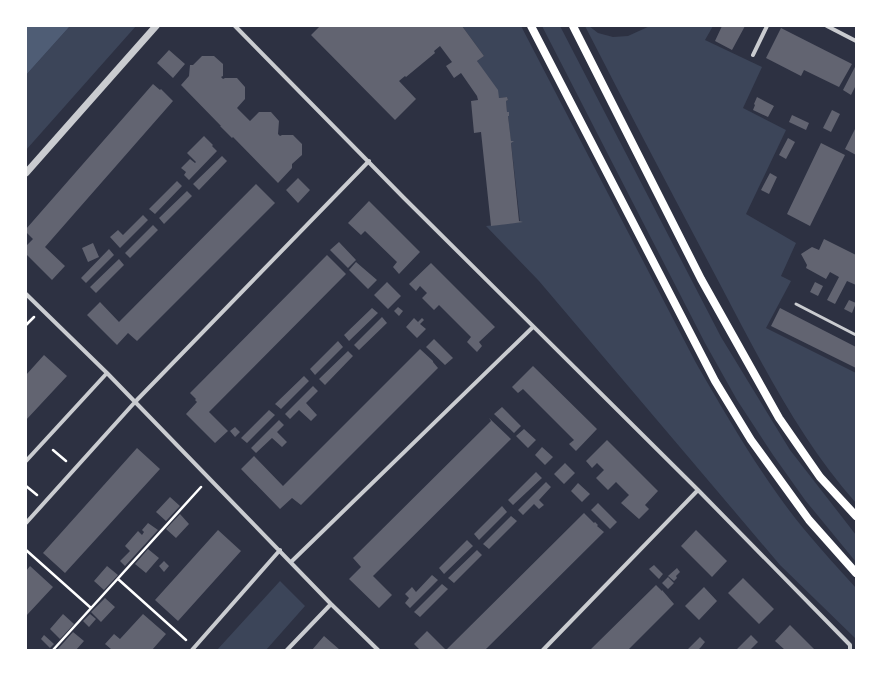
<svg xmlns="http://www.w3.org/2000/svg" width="882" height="676" font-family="Georgia,serif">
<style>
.green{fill:#3c4559}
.water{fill:#4f5d75}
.building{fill:#626471}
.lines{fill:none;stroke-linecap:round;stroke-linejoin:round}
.path{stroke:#fff;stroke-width:2.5}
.service{stroke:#caccd0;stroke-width:3}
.minor{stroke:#caccd0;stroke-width:4}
.tertiary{stroke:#caccd0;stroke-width:7}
.secondary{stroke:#fff;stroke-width:8}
</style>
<rect width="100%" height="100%" fill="#2d3142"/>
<path class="green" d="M70 26H136L26 150V75Z
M462 26H521L696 363C722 408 748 453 778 495 801 528 829 558 856 588V639L780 565 539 281 486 226 520 222 508 116H509V112H507L506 101 508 100 507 97 499 98 477 61 484 56Z
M542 26H560L721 337 790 450 856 535V562L805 500 773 455 737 400 705 343Z
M585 26H589L598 33 613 37 628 36 650 26H713L705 40 762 67 743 108 786 130 746 214 796 243 781 276 791 281 766 328 856 373V503C800 440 761 362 722 288 676 201 630 114 585 26Z
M280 581 305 606 266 650H217Z"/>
<path class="water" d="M26 26H70L26 75Z"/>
<path class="building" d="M320 26H462L484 56 477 61 498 90 499 98 507 97 508 100 506 101 507 112H509V116H508L511 141H514L511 143 519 221 523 222 491 226 481 132 474 133 471 101 478 100 477 96 461 73 454 78 446 66 452 62 440 46 434 51 435 53 406 77 405 76 399 81 416 99 395 120 311 35Z
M722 26H745L732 50 715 41Z
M781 28 852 64 839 87 804 70 801 76 766 58Z
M169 50 185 64 173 78 157 63Z
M202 56H214L223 64V76L221 77 223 79 225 78H237L245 87V99L237 108 250 121 259 112H271L279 121 278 134 280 136 282 135H293L302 144V155L292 164V168L278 183 233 137 232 138 220 126H221L182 86 181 85 189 76 190 65H193Z
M856 65V85L851 95 843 90Z
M153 84 160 90 161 89 173 101 45 247 65 266 52 280 26 254V246L33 239 26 232V229Z
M757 97 774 106 768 117 753 110 755 105 754 104Z
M832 110 840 114 831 132 823 128Z
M792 115 809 123 806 130 789 122Z
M856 127V155L845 149Z
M204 136 213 145 212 146 217 151 189 180 184 175 186 172 181 168 190 159 195 163 196 162 187 153Z
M788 138 795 142 786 159 779 155Z
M821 143 845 155 810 226 787 214Z
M222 156 227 161 199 190 193 184Z
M770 173 777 177 769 194 761 190Z
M298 178 310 190 298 203 286 190Z
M177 181 182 186 155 214 149 209Z
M256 184 275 203 137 341 128 333 117 345 87 315 100 302 119 322Z
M187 191 192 196 164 224 159 218Z
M369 201 420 252 399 274 393 267 397 262 365 231 361 235 348 223Z
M143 215 148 220 120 248 110 237 118 230 123 235Z
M153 225 158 230 130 258 125 253Z
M824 239 856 255V285L847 281 835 304 827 300 839 277 830 272 826 279 806 268 807 265 801 254 812 247 819 250Z
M339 242 356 260 348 268 330 250Z
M93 243 99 257 88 262 82 248Z
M109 249 114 255 86 283 81 278Z
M327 255 346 274 209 412 228 431 215 443 186 414 197 402 195 400 196 399 190 393Z
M119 259 124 265 96 293 90 287Z
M356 262 377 280 368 289 349 270Z
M431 263 495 327 479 342 482 346 477 352 467 342 471 337 439 305 434 310 422 298 427 293 420 286 416 291 409 284Z
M387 282 401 296 388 309 374 295Z
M815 282 823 286 818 296 810 292Z
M849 300 856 303 852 313 844 309Z
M398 307 403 311 399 316 394 311Z
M372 308 378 313 349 341 344 335Z
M780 308 856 347V368L771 326Z
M382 317 387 323 359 350 354 345Z
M414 318 418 322 422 318 424 320 420 324 426 329 417 338 406 327Z
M434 339 453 358 445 365 426 347Z
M338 341 343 347 315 375 310 369Z
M420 349 433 361V362L438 368 301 505 292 498 280 509 241 469 254 456 283 486Z
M348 351 353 356 325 385 319 379Z
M44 355 67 376 26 420V375Z
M533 366 597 429 576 451 569 444 574 440 523 389 518 393 512 387Z
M304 376 309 381 281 409 275 404Z
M313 386 318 391 306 403 317 415 311 421 299 410 290 419 285 414Z
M502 407 521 426 514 433 494 414Z
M269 410 275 415 247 443 241 438Z
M489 418 511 439 373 576 392 595 379 608 349 579 361 567 353 558 491 421Z
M279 420 284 425 277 432 287 442 282 447 272 438 256 453 251 448Z
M235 427 240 432 235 437 230 431Z
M524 429 536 440 528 448 516 436Z
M607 440 658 491 645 505 649 509 639 519 621 503 629 495 616 482 608 490 596 478 604 470 597 463 592 468 586 461Z
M542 447 553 457 545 465 535 455Z
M137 448 160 469 65 573 43 553Z
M565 463 575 473 564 484 554 474Z
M536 472 542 478 513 505 508 500Z
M546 482 551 487 539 500 544 505 539 509 534 504 523 515 518 510Z
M578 483 590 494 582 502 571 491Z
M170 497 180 506 166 521 156 512Z
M598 503 617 522 610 529 591 510Z
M502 506 507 512 479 540 474 534Z
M584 513 594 523 595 522 598 525 597 526 604 532 487 648 485 650H446Z
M180 514 189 524 176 538 166 529Z
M511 516 517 521 489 549 483 544Z
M148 523 158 530 125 566 120 561 130 551 125 546 138 531 142 535 144 532 142 530Z
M218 530 241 551 178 621 155 600Z
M696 530 727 561 712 577 681 546Z
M467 540 473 546 444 574 439 568Z
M148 549 159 558 146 573 135 564Z
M477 550 482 555 454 583 448 578Z
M164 561 169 566 164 572 159 566Z
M654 565 663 574 659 579 649 569Z
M30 566 53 587 26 616V571Z
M107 566 118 575 104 590 94 581Z
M677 568 680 572 676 576 677 578 674 581 668 576Z
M432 575 438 580 410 608 405 603 409 598 405 594 412 587 416 592Z
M668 577 674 583 668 589 662 583Z
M743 578 774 609 759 624 728 593Z
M442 584 448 589 420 617 414 612Z
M656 585 662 591V590L674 604 628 650H590Z
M704 587 717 601 699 620 685 606Z
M105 598 115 607 101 622 91 612Z
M63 614 74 624 60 639 50 629Z
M90 614 96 619 89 627 83 621Z
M143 614 166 634 152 650H110L111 649 105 644 114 634 120 639Z
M790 625 815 650H785L775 641Z
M427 631 446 650H420L414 644Z
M73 632 84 641 76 650H57Z
M44 635 54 644 50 648 41 639Z
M751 635 758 642 750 650H736Z
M324 636 340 650H312Z
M700 637 705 642 701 647 698 650H687Z"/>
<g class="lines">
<path class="path" d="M26 325 34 317
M53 450 66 461
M26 486 37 495
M26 550 91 608
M118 579 186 640
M53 650 201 487"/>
<path class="service" d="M796 304 856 335"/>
<path class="minor" d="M235 26 404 198 698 490 850 645V650
M827 26 856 41
M753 55 767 26
M26 294 107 373 331 604 378 650
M26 461 107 373
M26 523 135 402 369 161
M291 562 533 327
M192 650 280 550
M287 650 331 604
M543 650 698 490"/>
<path class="tertiary" d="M26 173 156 26"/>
<path class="secondary" d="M531 26 715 381 751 440 809 520 856 573
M573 26 701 279 779 418 820 477 856 516"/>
</g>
<rect width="882" height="676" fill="none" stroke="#ffffff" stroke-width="54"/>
</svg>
